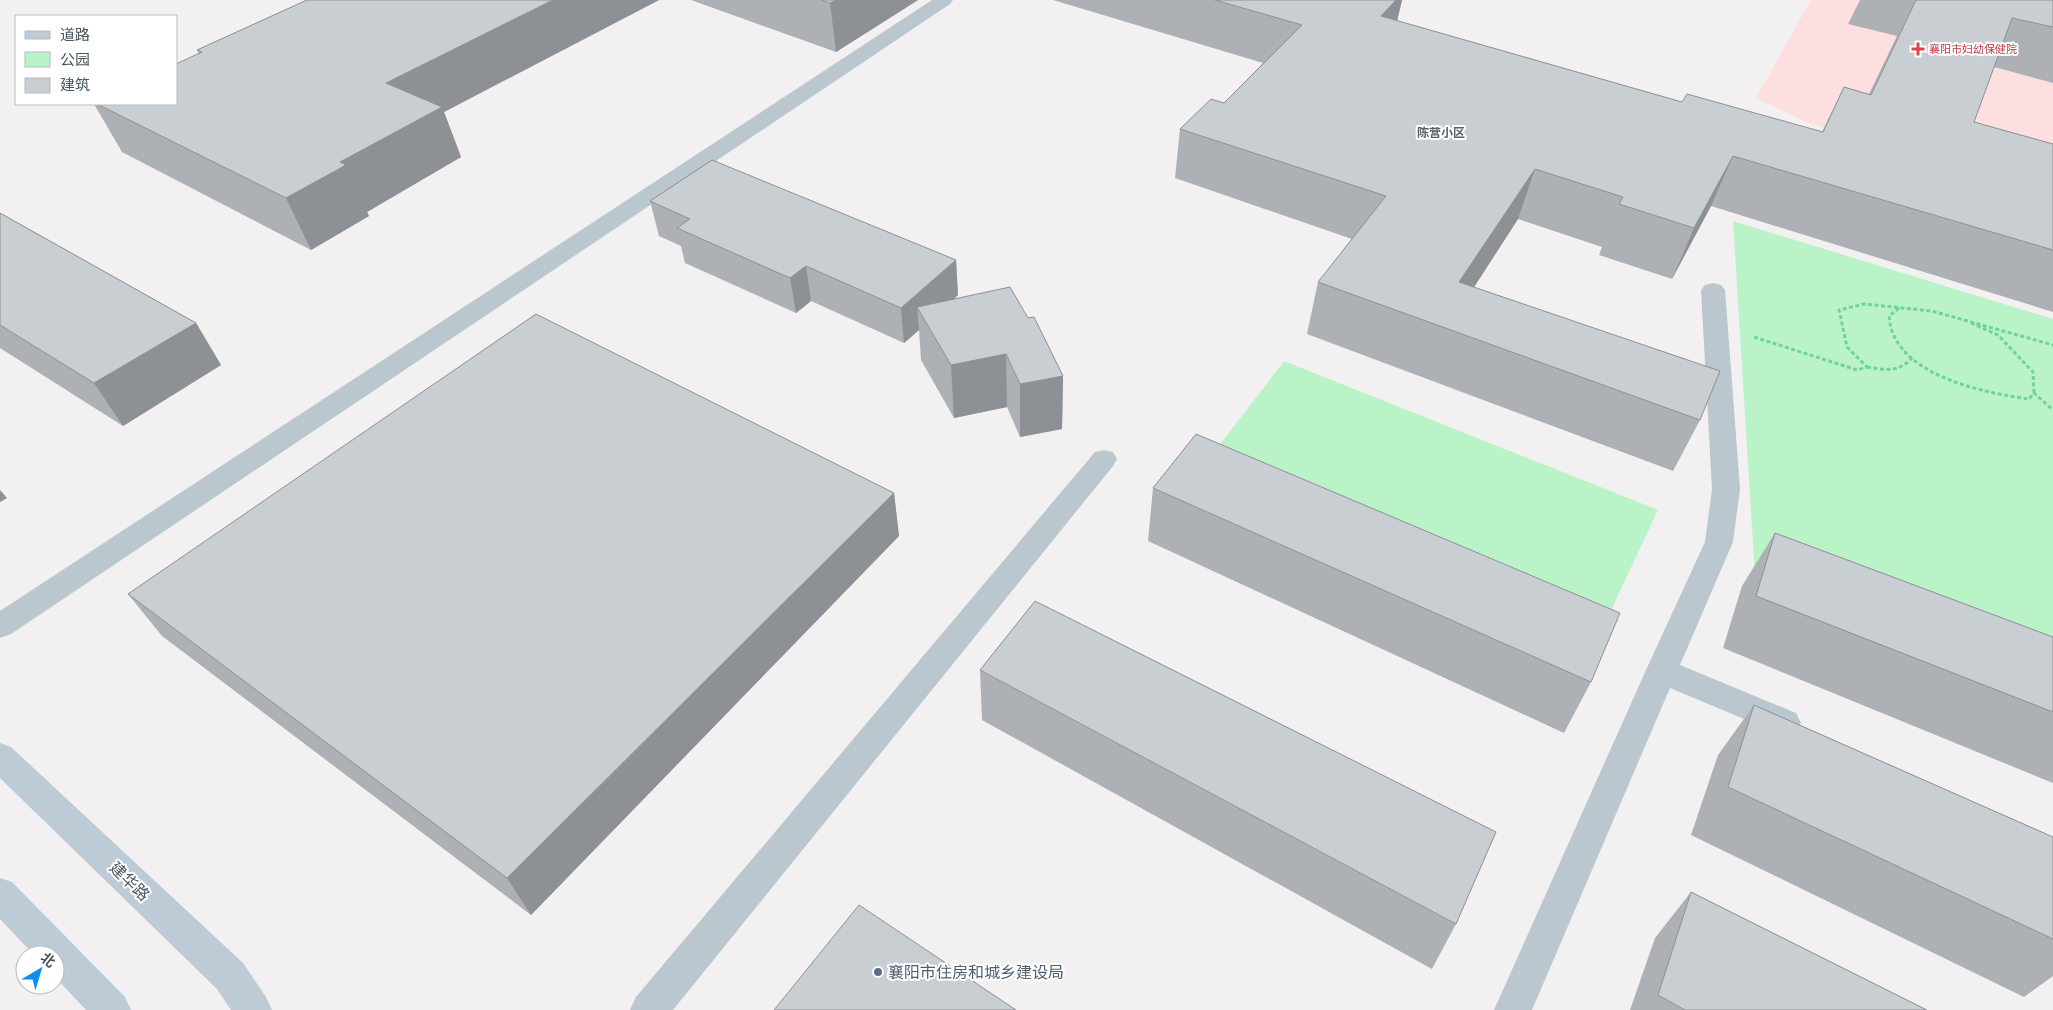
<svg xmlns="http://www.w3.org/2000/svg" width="2053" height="1010" font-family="Signika,'Noto Sans SC',sans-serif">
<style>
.medical{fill:#fddfe0}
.green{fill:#bbf3c9}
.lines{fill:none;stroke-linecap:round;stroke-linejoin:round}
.path{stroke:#70d495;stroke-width:3;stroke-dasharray:4 2.5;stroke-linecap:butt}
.street{fill:#bac7ce;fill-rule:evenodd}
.secondary{fill:#bccbd5;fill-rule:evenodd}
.wall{fill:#adb1b5}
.shaded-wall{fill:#8d9094}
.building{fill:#c9ced3;stroke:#8d9094}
.health-dot{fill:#e0444e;stroke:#fff;stroke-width:2}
.service-dot{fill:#5c6f8a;stroke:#fff;stroke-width:2}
.labels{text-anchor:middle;stroke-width:4;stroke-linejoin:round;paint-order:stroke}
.far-health-label{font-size:11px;fill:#be3a42;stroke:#fff;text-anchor:start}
.far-neighbourhood-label{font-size:12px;font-weight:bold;fill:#5c6165;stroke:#fff}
.near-street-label{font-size:16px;fill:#46575f;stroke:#fff}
.near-service-label{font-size:16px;fill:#4e5e75;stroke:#fff;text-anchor:start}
</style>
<rect width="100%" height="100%" fill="#f2f0f0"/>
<path class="medical" d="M1811 0H2053V194L1806 122 1756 98Z"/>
<path class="green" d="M1733 221 2053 319V695L1755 577Z
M1284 361 1658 510 1598 638 1208 460Z"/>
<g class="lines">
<path class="path" d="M1899 308 1889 316C1890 321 1890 326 1892 331 1909 378 1986 393 2029 399L2034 393 2053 410
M1971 323 1998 335 2033 372 2034 393
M1754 337 1857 370 1867 367 1847 347 1839 310 1864 304 1932 311 2053 345
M1867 367C1887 370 1897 373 1912 358"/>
<path class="street" d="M932 0H953L950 4 11 634 0 638V611Z
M1713 283 1721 285 1725 290 1740 489 1733 542 1680 665 1796 713 1801 723 1796 733 1785 736 1670 688 1532 1010H1494L1646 670 1705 542 1712 489 1701 290 1705 285Z
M1104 450 1113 452 1117 459 1113 466 673 1010H630L636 997 1095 452Z"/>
<path class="secondary" d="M0 743 11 747 243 963 266 997 272 1010H231L217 989 0 778Z
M0 878 12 882 125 997 131 1010H86L55 977V955H34L0 919Z"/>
</g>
<path class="wall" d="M307 0H659L444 112 461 157 367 212 369 216 311 250 122 152 94 104H176L199 54 197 50Z
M691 0H918L836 52Z
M1053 0H1402L1397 21 1682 102 1822 132 1844 87 1869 94 1897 36 1848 24 1860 0H2053V83L1994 67 1974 122 2053 144V312L1711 206 1672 279 1599 255 1602 247 1518 219 1474 287 1700 420 1673 471 1307 334 1318 282 1352 239 1175 178 1180 129 1224 103 1263 63Z
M650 201 956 260 958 295 953 300 1028 318 1063 376 1062 429 1020 437 1007 407 954 418 921 360 919 330 904 343 811 301 796 313 685 263 681 246 659 236Z
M0 213 196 323 221 365 123 426 0 348Z
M1153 488 1591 682 1564 733 1148 541Z
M894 493 899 536 531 915 162 636 128 594Z
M1775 533 2053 637V783L1723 648 1742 586Z
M980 670 1456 924 1432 969 982 720Z
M1754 705 2053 837V976L2024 997 1691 835 1718 755Z
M1691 892 1927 1010H1630L1655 938Z"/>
<path class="shaded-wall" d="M553 0H659L444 112 461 157 367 212 369 216 311 250 286 198 340 162 386 83Z
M836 0H918L836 52 830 3Z
M1396 0H1402L1393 38 1381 16Z
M1733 156 1711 206 1672 279 1694 228Z
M1535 169 1518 219 1447 329 1459 282Z
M956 260 958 295 927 323 917 307 919 330 904 343 901 308Z
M806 266 811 301 796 313 790 278Z
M196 323 221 365 123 426 94 383Z
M1006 354 1007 407 954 418 951 365Z
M1063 376 1062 429 1020 437V384Z
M0 490 7 498 0 502Z
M894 493 899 536 531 915 507 878Z"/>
<path class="building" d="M307 0H553L386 83 442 107 340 162 346 165 286 198 97 104H176V64L202 52 197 50Z
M821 0H836L830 3Z
M1215 0H1396L1381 16 1682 102 1687 94 1823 132 1844 87 1871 95 1916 0H2053V27L2012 18 1974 122 2053 144V250L1733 156 1694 228 1619 204 1623 197 1535 169 1459 282 1720 371 1700 420 1318 282 1386 196 1180 129 1211 99 1224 103 1302 25Z
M712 160 956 260 901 308 806 266 790 278 677 228 690 219 650 201Z
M0 213 196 323 94 383 0 325Z
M1010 287 1028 318 1034 317 1063 376 1020 384 1006 354 951 365 917 307Z
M536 314 894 493 507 878 128 594Z
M1196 434 1620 613 1591 682 1153 488Z
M1775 533 2053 637V712L1756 596Z
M1035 601 1496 832 1456 924 980 670Z
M1754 705 2053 837V939L1728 787Z
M1691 892 1927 1010H1685L1658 995Z
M859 905 1016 1010H774Z"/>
<path class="health-dot" d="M1915.5 41.5h5v5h5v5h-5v5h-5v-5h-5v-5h5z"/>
<circle class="service-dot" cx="878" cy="972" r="5"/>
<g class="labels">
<g class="far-health-label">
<text x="1929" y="53">襄阳市妇幼保健院</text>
</g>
<g class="far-neighbourhood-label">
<text x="1441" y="137">陈营小区</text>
</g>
<g class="near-street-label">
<text transform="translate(130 881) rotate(44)" y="6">建华路</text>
</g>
<g class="near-service-label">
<text x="888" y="978">襄阳市住房和城乡建设局</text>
</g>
</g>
<rect x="15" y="15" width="162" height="90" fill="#ffffff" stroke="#b5bcbf"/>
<rect x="25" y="31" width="25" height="8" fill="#bccbd5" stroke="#b5bcbf"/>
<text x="60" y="40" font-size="15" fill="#46575f">道路</text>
<rect x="25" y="52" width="25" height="15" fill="#bbf3c9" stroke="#b5bcbf"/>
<text x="60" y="65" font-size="15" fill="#46575f">公园</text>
<rect x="25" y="78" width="25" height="15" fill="#c9ced3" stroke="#b5bcbf"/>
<text x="60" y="90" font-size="15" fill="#46575f">建筑</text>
<g transform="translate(40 970) rotate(38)"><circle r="24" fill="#ffffff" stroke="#b5bcbf"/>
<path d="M0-4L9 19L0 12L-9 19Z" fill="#0990f2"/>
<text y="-8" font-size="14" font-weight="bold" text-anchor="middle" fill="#46575f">北</text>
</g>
</svg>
